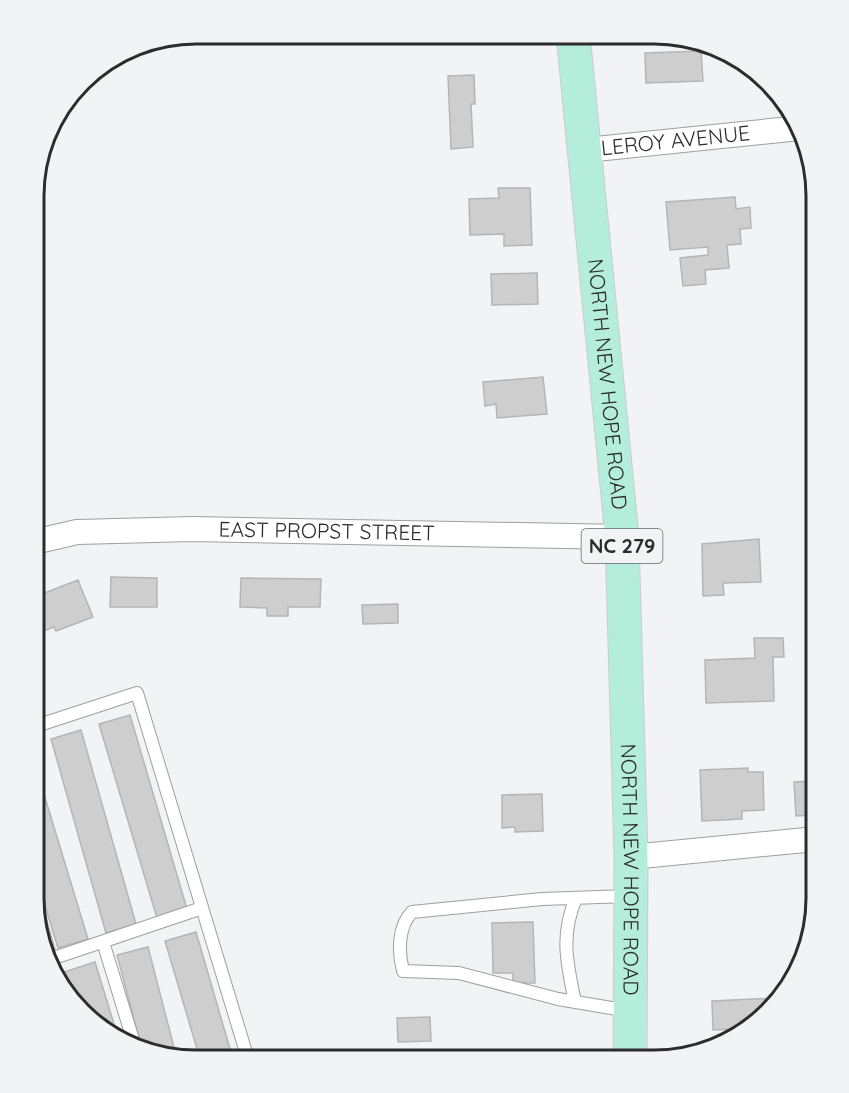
<svg xmlns="http://www.w3.org/2000/svg" width="849" height="1093" font-family="Quicksand,sans-serif">
<style>
.building{fill:#cececf;stroke:#b5b5b6;stroke-width:1.5}
.lines{fill:none;stroke-linecap:round;stroke-linejoin:round}
.lane-casing{stroke:#9e9fa0;stroke-width:14}
.street-casing{stroke:#9e9fa0;stroke-width:26}
.primary-casing{stroke:#cccccd;stroke-width:35}
.lane{stroke:#fff;stroke-width:12}
.street{stroke:#fff;stroke-width:24}
.primary{stroke:#b4edd9;stroke-width:33}
.labels{text-anchor:middle;stroke-width:4.5;stroke-linejoin:round;paint-order:stroke}
.shield{fill:#f2f3f4;stroke:#676869;stroke-width:1.5}
.shield-label{font-size:20px;font-weight:bold;fill:#2c2c2d}
.street-label{font-size:21px;fill:#2c2c2d;stroke:#f2f3f4}
.rim{fill:none;stroke:#2c2c2d;stroke-width:3}
</style>
<rect width="100%" height="100%" fill="#f2f3f4"/>
<path class="building" d="M701 51 703 81 646 83 645 53Z
M474 75 475 104H471L473 147 451 149 448 76Z
M498 188H530L532 245 504 246V234L470 235 469 199 499 198Z
M735 197 736 209 750 207 751 228 740 229 741 244 727 245 729 268 705 270 706 284 683 286 680 258 708 255V247L670 250 666 202Z
M537 273 538 304 492 305 491 274Z
M543 377 547 414 497 418 496 404 485 406 483 382Z
M759 539 761 582 723 583 724 595 703 596 702 544Z
M111 577 157 578V607H110Z
M241 578 321 579 320 607H288V616H267V608L240 607Z
M78 580 93 617 56 631 54 627 34 635V597Z
M398 604V623L363 624 362 605Z
M754 638H783L784 657H773L774 701 706 703 705 660 755 658Z
M130 715 187 909 157 918 99 724Z
M81 730 136 924 106 933 51 739Z
M33 758 88 939 58 948 33 867Z
M748 768V772H763L764 810 742 811V819L702 821 700 770Z
M812 781 814 815 796 816 794 782Z
M542 794 543 831 515 832V827L502 828V795Z
M533 922 535 983H513V973H493L492 923Z
M196 932 233 1059H200L165 941Z
M148 947 177 1059 141 1046 117 955Z
M95 962 118 1037 105 1032 55 975Z
M777 998 742 1029 713 1030 712 1001Z
M430 1017 431 1041 398 1042 397 1018Z"/>
<g class="lines">
<g class="lane-casing">
<path id="lane" d="M33 727 137 693 248 1059
M33 896 51 959 202 908
M628 896 542 899 412 912C398 926 398 952 403 971L459 973 558 999 629 1011
M103 942 134 1043
M575 1002C567 964 560 935 576 898"/>
</g>
<g class="street-casing">
<g id="street">
<path id="s1" d="M586 150 800 128"/>
<path id="s2" d="M34 542 77 532 193 529 622 537"/>
<path d="M631 857 816 839"/>
</g>
</g>
<g class="primary-casing">
<g id="primary">
<path id="s3" d="M573 34 622 537 631 857 630 1060"/>
</g>
</g>
<use href="#lane" class="lane"/>
<use href="#street" class="street"/>
<use href="#primary" class="primary"/>
</g>
<g class="labels">
<rect class="shield" x="581.5" y="529" width="81" height="34" rx="4.5"/>
<g class="shield-label">
<text x="622" y="553">NC 279</text>
</g>
<g class="street-label">
<text dy="7" stroke="none"><textPath href="#s1" startOffset="90">LEROY AVENUE</textPath></text>
<text dy="7" stroke="none"><textPath href="#s3" startOffset="352">NORTH NEW HOPE ROAD</textPath></text>
<text dy="7" stroke="none"><textPath href="#s2" startOffset="294">EAST PROPST STREET</textPath></text>
<text dy="7" stroke="none"><textPath href="#s3" startOffset="838">NORTH NEW HOPE ROAD</textPath></text>
</g>
</g>
<path d="M0 0H849V1093H0ZM196 44H654A152 152 0 0 1 806 196V898A152 152 0 0 1 654 1050H196A152 152 0 0 1 44 898V196A152 152 0 0 1 196 44Z" fill="#f2f3f4" fill-rule="evenodd"/>
<path class="rim" d="M196 44H654A152 152 0 0 1 806 196V898A152 152 0 0 1 654 1050H196A152 152 0 0 1 44 898V196A152 152 0 0 1 196 44Z"/>
</svg>
